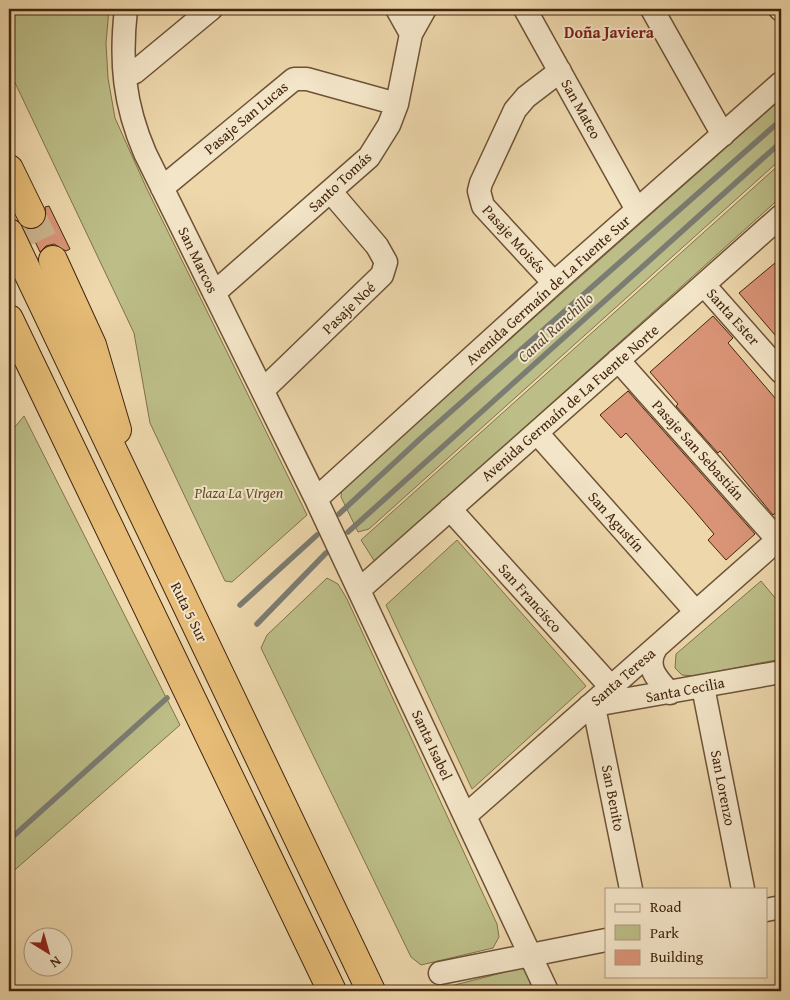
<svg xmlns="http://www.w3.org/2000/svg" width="790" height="1000" font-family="'Gentium Book Plus',serif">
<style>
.green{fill:#bcbd87;stroke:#80714b}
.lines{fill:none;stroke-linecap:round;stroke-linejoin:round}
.stream{stroke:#7b7c73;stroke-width:5.5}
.building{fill:#da9477;stroke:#43250f}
.highway-tunnel{stroke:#cbb38c;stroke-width:28;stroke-dasharray:28 14;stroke-linecap:butt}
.minor-casing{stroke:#6e5236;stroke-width:25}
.highway-casing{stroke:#43250f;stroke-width:30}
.minor{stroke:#f3e5c8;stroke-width:22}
.highway{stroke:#e6bc76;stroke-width:28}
.labels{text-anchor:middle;stroke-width:4;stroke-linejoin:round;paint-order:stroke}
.street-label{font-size:15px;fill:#43250f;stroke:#f3e5c8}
.park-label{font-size:15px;font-style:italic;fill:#614b2d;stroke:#f3e5c8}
.neighbourhood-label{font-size:16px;font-weight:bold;fill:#7a1f14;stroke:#f3e5c8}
.water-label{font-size:16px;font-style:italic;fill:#5a4939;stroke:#f3e5c8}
</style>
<rect width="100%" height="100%" fill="#edd7ab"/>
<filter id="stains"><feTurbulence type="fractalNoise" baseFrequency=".004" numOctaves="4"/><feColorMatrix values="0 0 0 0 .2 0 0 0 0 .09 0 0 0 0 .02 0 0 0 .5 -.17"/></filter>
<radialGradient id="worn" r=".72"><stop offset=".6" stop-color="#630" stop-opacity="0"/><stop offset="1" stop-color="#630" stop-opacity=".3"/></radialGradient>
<path class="green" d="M25 9H109L106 43 108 78 115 118 146 187 307 515 232 582 225 581 150 423 134 333 9 70V19Z
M781 99V159L369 529 358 532 341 497 342 488Z
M781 163V197L375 562 361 540Z
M24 416 180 725 9 875V434Z
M457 540 586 686 472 789 386 605Z
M327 578 338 584 347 599 497 924 499 937 493 948 421 965 411 957 261 648 267 635Z
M761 581 781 605V659L694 676 682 675 675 668 676 654Z
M525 967 537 991H434L435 990Z"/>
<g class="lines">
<path class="stream" d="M339 514 421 438 781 120
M348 532 781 142
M240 605 317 535
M257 624 326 553
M9 840 167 698"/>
</g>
<path class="building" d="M49 206 70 249 66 251 54 244 46 246 40 252 29 229 37 228 44 223 46 216 45 207Z
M781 258V342L739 293Z
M713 316 733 338 728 343 781 405V508L773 515 720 451 718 453 676 406 678 404 650 372Z
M628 391 755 534 726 560 708 540 714 534 692 508 626 433 621 438 600 415Z"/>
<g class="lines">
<path class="highway-tunnel" d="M31 214 53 260"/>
<g class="minor-casing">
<path id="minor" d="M126 9C120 62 124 104 145 153L316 499 547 991
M397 9 411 34
M525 9 637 210
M652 9 723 135
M780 9 781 10
M125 77 135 72 211 9
M162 188 294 79H307L397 104
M554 283 483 206 479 191 481 183 515 110 526 97 560 71
M704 285 781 372
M214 293 369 157 389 125 397 104 411 34 425 9
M618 360 778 540
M263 390 382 275 386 262 377 246 331 192
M537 433 696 612
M316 499 554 283 781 83
M450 509 611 687
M359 590 781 216
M656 648C644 667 658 680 670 693
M703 687 743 889
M589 706 781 672
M594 707 631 889
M465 816 781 537
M766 910 781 907
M440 973 606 940"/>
</g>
<g class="highway-casing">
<path id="highway" d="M9 169 31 214
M9 233 371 991
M53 260 92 345 117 430
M9 319 332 991"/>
</g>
<use href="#minor" class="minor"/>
<use href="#highway" class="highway"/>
</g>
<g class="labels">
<g class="street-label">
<text transform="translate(581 109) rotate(61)" y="5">San Mateo</text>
<text transform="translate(246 118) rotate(-40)" y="5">Pasaje San Lucas</text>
<text transform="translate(340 182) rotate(-43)" y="5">Santo Tomás</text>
<text transform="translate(514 239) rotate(48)" y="5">Pasaje Moisés</text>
<text transform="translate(198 260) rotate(64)" y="5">San Marcos</text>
<text transform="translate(548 290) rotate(-42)" y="5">Avenida Germaín de La Fuente Sur</text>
<text transform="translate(349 308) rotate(-44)" y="5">Pasaje Noé</text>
<text transform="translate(733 317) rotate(48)" y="5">Santa Ester</text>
<text transform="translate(570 403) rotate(-41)" y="5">Avenida Germaín de La Fuente Norte</text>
<text transform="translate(698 450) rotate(48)" y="5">Pasaje San Sebastián</text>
<text transform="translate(616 522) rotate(48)" y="5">San Agustín</text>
<text transform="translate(530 598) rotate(48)" y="5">San Francisco</text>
<text transform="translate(189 612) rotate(64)" y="5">Ruta 5 Sur</text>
<text transform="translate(623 677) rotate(-41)" y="5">Santa Teresa</text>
<text transform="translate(685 690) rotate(-11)" y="5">Santa Cecilia</text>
<text transform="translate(432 745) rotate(65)" y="5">Santa Isabel</text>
<text transform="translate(723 788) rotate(79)" y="5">San Lorenzo</text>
<text transform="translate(613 798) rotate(79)" y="5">San Benito</text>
</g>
<g class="park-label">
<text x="239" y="498">Plaza La Virgen</text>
</g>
<g class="neighbourhood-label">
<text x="609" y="38">Doña Javiera</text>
</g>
<g class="water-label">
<text transform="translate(555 327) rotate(-42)" y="6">Canal Ranchillo</text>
</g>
</g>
<rect width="790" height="1000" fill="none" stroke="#edd7ab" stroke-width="30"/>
<rect x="10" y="10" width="770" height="980" fill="none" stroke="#43250f" stroke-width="2.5"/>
<rect x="15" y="15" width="760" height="970" fill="none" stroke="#43250f"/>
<rect x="605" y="888" width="162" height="90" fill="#f3e5c8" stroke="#ad987e"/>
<rect x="615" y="904" width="25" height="8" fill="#f3e5c8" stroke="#ad987e"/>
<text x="650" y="912" font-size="15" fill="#43250f">Road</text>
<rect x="615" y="925" width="25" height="15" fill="#bcbd87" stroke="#ad987e"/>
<text x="650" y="938" font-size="15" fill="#43250f">Park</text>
<rect x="615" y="950" width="25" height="15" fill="#da9477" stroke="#ad987e"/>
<text x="650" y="962" font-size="15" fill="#43250f">Building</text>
<g transform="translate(48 952) rotate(143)"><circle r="24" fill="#f3e5c8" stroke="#ad987e"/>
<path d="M0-4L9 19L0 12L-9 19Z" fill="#8f2418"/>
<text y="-8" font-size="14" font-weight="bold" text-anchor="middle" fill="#43250f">N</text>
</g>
<rect width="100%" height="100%" filter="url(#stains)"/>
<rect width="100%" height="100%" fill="url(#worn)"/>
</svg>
